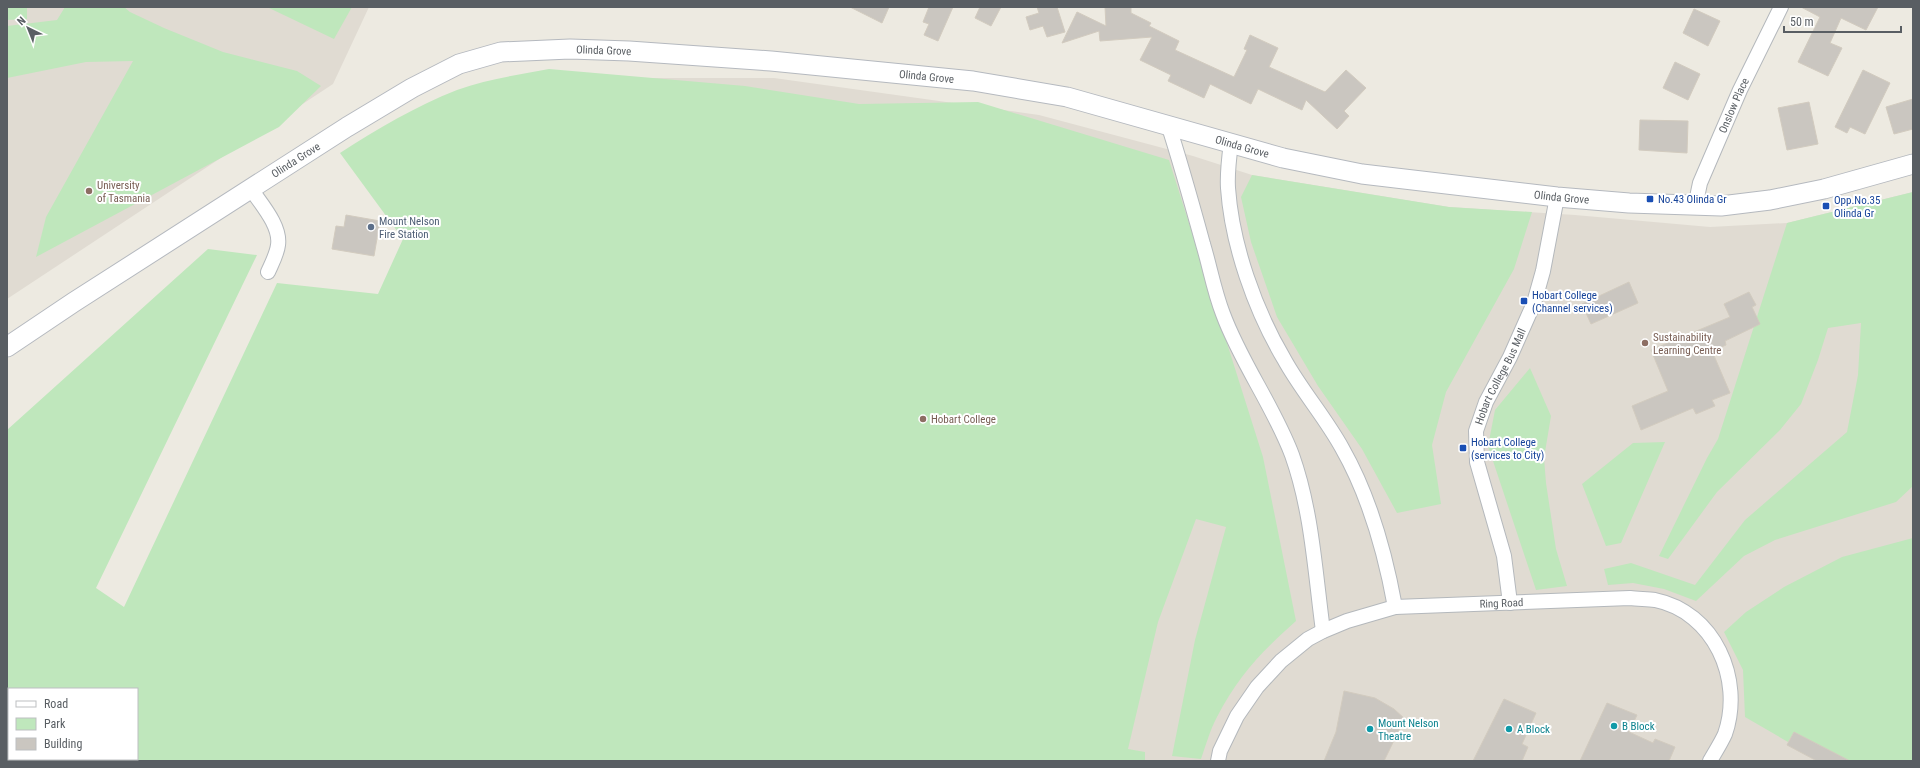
<svg xmlns="http://www.w3.org/2000/svg" width="1920" height="768" font-family="'Roboto Condensed',sans-serif">
<style>
.education{fill:#e0dbd2}
.green{fill:#bfe7bc;fill-rule:evenodd}
.building{fill:#cac6c0;stroke:#d2cbbf}
.lines{fill:none;stroke-linecap:round;stroke-linejoin:round}
.street-casing{stroke:#b4b8bc;stroke-width:16}
.secondary-casing{stroke:#b5b9bf;stroke-width:21}
.street{stroke:#fff;stroke-width:14}
.secondary{stroke:#fff;stroke-width:19}
.education-dot{fill:#8d6e63;stroke:#fff;stroke-width:1.5}
.transit-dot{fill:#1a4fb4;stroke:#fff;stroke-width:1.5}
.service-dot{fill:#5c6f8a;stroke:#fff;stroke-width:1.5}
.culture-dot{fill:#0f9aa8;stroke:#fff;stroke-width:1.5}
.labels{text-anchor:middle;stroke-width:4;stroke-linejoin:round;paint-order:stroke}
.street-label{font-size:11px;fill:#595e63;stroke:#fff}
.education-label{font-size:11px;fill:#785e54;stroke:#fff;text-anchor:start}
.transit-label{font-size:11px;fill:#164399;stroke:#fff;text-anchor:start}
.service-label{font-size:11px;fill:#4e5e75;stroke:#fff;text-anchor:start}
.culture-label{font-size:11px;fill:#0d838f;stroke:#fff;text-anchor:start}
</style>
<rect width="100%" height="100%" fill="#edeae1"/>
<path class="education" d="M7 7H369L333 84 7 299Z
M549 78H774L1039 115 1193 156 1252 175 1449 207 1575 215 1710 227 1787 223 1913 192V761H170L416 311Z"/>
<path class="green" d="M7 7H27V19L7 20Z
M65 7H124L130 12 164 28 223 52 297 71 321 86 279 127 36 257 46 217 133 61 86 62 7 78V26L57 20Z
M267 7H352L334 39Z
M549 69 745 86 859 104 978 102 1169 160 1263 457 1296 621C1262 651 1238 676 1217 717 1210 730 1206 745 1201 759L1172 756 1195 640 1226 527 1196 519 1158 622 1128 749 1145 752V761H7V430L208 249 257 255 96 588 124 607 277 283 378 294 403 239 340 153C377 129 416 106 457 90 487 79 518 75 549 69ZM9 689H137V759H9Z
M1252 175 1449 207 1532 212 1514 269 1446 392 1432 445 1441 504 1397 513 1362 449 1318 386 1277 317 1251 242 1241 197Z
M1913 192V486L1896 502 1775 540 1744 556 1696 601 1664 589 1633 583 1608 585 1604 569 1631 563 1695 585 1745 520 1847 432 1858 375 1861 323 1828 328 1818 360 1801 404 1780 430 1717 492 1668 559 1659 556 1707 458 1718 439 1787 223Z
M1530 368 1551 416 1544 458 1546 483 1556 549 1567 586 1536 590 1488 446 1495 410Z
M1665 442 1621 543 1606 546 1582 484 1633 443Z
M1913 538V761H1850L1794 732 1788 742 1745 717 1743 670 1724 632 1746 612 1784 587 1842 557Z"/>
<path class="building" d="M850 7H889L882 23Z
M929 7H953L938 41 924 35 929 24 923 22Z
M980 7H1001L991 26 975 18Z
M1037 7H1057L1065 32 1047 37 1043 26 1030 30 1026 17 1039 13Z
M1105 7H1131V13L1151 23 1149 26 1179 41 1175 50 1234 77 1247 50 1244 49 1250 35 1278 48 1269 67 1325 92 1346 70 1366 88 1344 111 1349 116 1337 129 1306 100 1302 110 1258 89 1251 104 1210 84 1204 98 1168 81 1171 75 1140 60 1152 37 1100 41 1099 31 1062 43 1077 12 1106 26Z
M1801 7H1878L1866 30 1841 18 1830 43 1842 48 1828 76 1798 62 1820 17Z
M1694 9 1720 21 1708 46 1683 33Z
M1675 62 1700 74 1688 100 1663 88Z
M1863 70 1890 83 1865 134 1850 127 1847 133 1835 127Z
M1913 99V129L1894 134 1886 107Z
M1809 102 1818 144 1787 150 1778 108Z
M1640 120 1688 121 1687 153 1639 150Z
M346 215 380 221 374 256 332 249 336 226 344 227Z
M1629 282 1638 303 1591 324 1582 304Z
M1749 292 1756 305 1752 307 1760 324 1725 341 1726 345 1712 351 1730 393 1712 400 1715 406 1696 414 1693 408 1641 430 1632 406 1668 391 1651 350 1730 317 1724 304Z
M1344 691 1375 698 1394 709 1406 720 1400 728 1384 761H1324L1336 732Z
M1504 699 1536 713 1522 744 1528 747 1522 761H1473Z
M1607 703 1637 715 1629 732 1653 743 1655 739 1675 747 1669 761H1580Z
M1794 732 1850 761H1817L1787 745Z"/>
<g class="lines">
<g class="street-casing">
<g id="street">
<path d="M1168 124C1181 164 1192 204 1203 244 1210 267 1214 291 1223 314 1241 363 1273 405 1292 455 1312 511 1315 572 1323 631"/>
<path d="M1231 143C1229 158 1227 173 1228 188 1232 245 1255 310 1284 359 1301 390 1325 417 1342 448 1370 497 1385 552 1395 607"/>
<path d="M251 189C261 204 281 226 278 245 277 254 272 263 268 272"/>
<path id="s1" d="M1695 207 1700 183 1740 90 1781 7"/>
<path id="s2" d="M1510 603 1504 556 1477 462 1476 431 1486 402 1510 357 1534 303 1543 271 1557 197"/>
<path id="s3" d="M1218 761 1220 751 1237 716 1257 687 1281 661 1308 639 1323 631 1347 621 1395 607 1630 598C1638 599 1647 599 1655 600 1714 612 1744 679 1725 734 1721 743 1715 752 1710 761"/>
</g>
</g>
<g class="secondary-casing">
<g id="secondary">
<path id="s4" d="M7 347 74 302 347 127 412 88 459 64 501 52 570 49 629 51 771 61 973 81 1067 97 1283 158 1362 174 1557 197 1629 203 1721 206 1770 200 1824 189 1913 164"/>
</g>
</g>
<use href="#street" class="street"/>
<use href="#secondary" class="secondary"/>
</g>
<g class="education-dot">
<circle cx="89" cy="191" r="4"/>
<circle cx="1645" cy="343" r="4"/>
<circle cx="923" cy="419" r="4"/>
</g>
<g class="transit-dot">
<rect x="1646" y="195" width="8" height="8" rx="2"/>
<rect x="1822" y="202" width="8" height="8" rx="2"/>
<rect x="1520" y="297" width="8" height="8" rx="2"/>
<rect x="1459" y="444" width="8" height="8" rx="2"/>
</g>
<circle class="service-dot" cx="371" cy="227" r="4"/>
<g class="culture-dot">
<circle cx="1614" cy="726" r="4"/>
<circle cx="1370" cy="729" r="4"/>
<circle cx="1509" cy="729" r="4"/>
</g>
<g class="labels">
<g class="street-label">
<text dy="4" stroke="none"><textPath href="#s4" startOffset="680">Olinda Grove</textPath></text>
<text dy="4" stroke="none"><textPath href="#s4" startOffset="1004">Olinda Grove</textPath></text>
<text dy="4" stroke="none"><textPath href="#s1" startOffset="109">Onslow Place</textPath></text>
<text dy="4" stroke="none"><textPath href="#s4" startOffset="1328">Olinda Grove</textPath></text>
<text dy="4" stroke="none"><textPath href="#s4" startOffset="344">Olinda Grove</textPath></text>
<text dy="4" stroke="none"><textPath href="#s4" startOffset="1652">Olinda Grove</textPath></text>
<text dy="4" stroke="none"><textPath href="#s2" startOffset="236">Hobart College Bus Mall</textPath></text>
<text dy="4" stroke="none"><textPath href="#s3" startOffset="354">Ring Road</textPath></text>
</g>
<g class="education-label">
<text x="97" y="189">University<tspan x="97" dy="13">of Tasmania</tspan></text>
<text x="1653" y="341">Sustainability<tspan x="1653" dy="13">Learning Centre</tspan></text>
<text x="931" y="423">Hobart College</text>
</g>
<g class="transit-label">
<text x="1658" y="203">No.43 Olinda Gr</text>
<text x="1834" y="204">Opp.No.35<tspan x="1834" dy="13">Olinda Gr</tspan></text>
<text x="1532" y="299">Hobart College<tspan x="1532" dy="13">(Channel services)</tspan></text>
<text x="1471" y="446">Hobart College<tspan x="1471" dy="13">(services to City)</tspan></text>
</g>
<g class="service-label">
<text x="379" y="225">Mount Nelson<tspan x="379" dy="13">Fire Station</tspan></text>
</g>
<g class="culture-label">
<text x="1378" y="727">Mount Nelson<tspan x="1378" dy="13">Theatre</tspan></text>
<text x="1622" y="730">B Block</text>
<text x="1517" y="733">A Block</text>
</g>
</g>
<rect width="1920" height="768" fill="none" stroke="#595e63" stroke-width="16"/>
<rect x="8" y="688" width="130" height="72" fill="#ffffff" stroke="#bdbfc1"/>
<rect x="16" y="701" width="20" height="6" fill="#ffffff" stroke="#bdbfc1"/>
<text x="44" y="708" font-size="12" fill="#595e63">Road</text>
<rect x="16" y="718" width="20" height="12" fill="#bfe7bc" stroke="#bdbfc1"/>
<text x="44" y="728" font-size="12" fill="#595e63">Park</text>
<rect x="16" y="738" width="20" height="12" fill="#cac6c0" stroke="#bdbfc1"/>
<text x="44" y="748" font-size="12" fill="#595e63">Building</text>
<g transform="translate(28 28) rotate(317)" stroke="#ffffff" stroke-width="3" paint-order="stroke">
<path d="M0-3L7 15L0 10L-7 15Z" fill="#595e63"/>
<text y="-6" font-size="11" font-weight="bold" text-anchor="middle" fill="#595e63">N</text>
</g>
<path d="M1784 26v6h117v-6" fill="none" stroke="#595e63" stroke-width="2"/>
<text x="1790" y="26" font-size="12" fill="#595e63" stroke="#ffffff" stroke-width="3" paint-order="stroke">50 m</text>
</svg>
